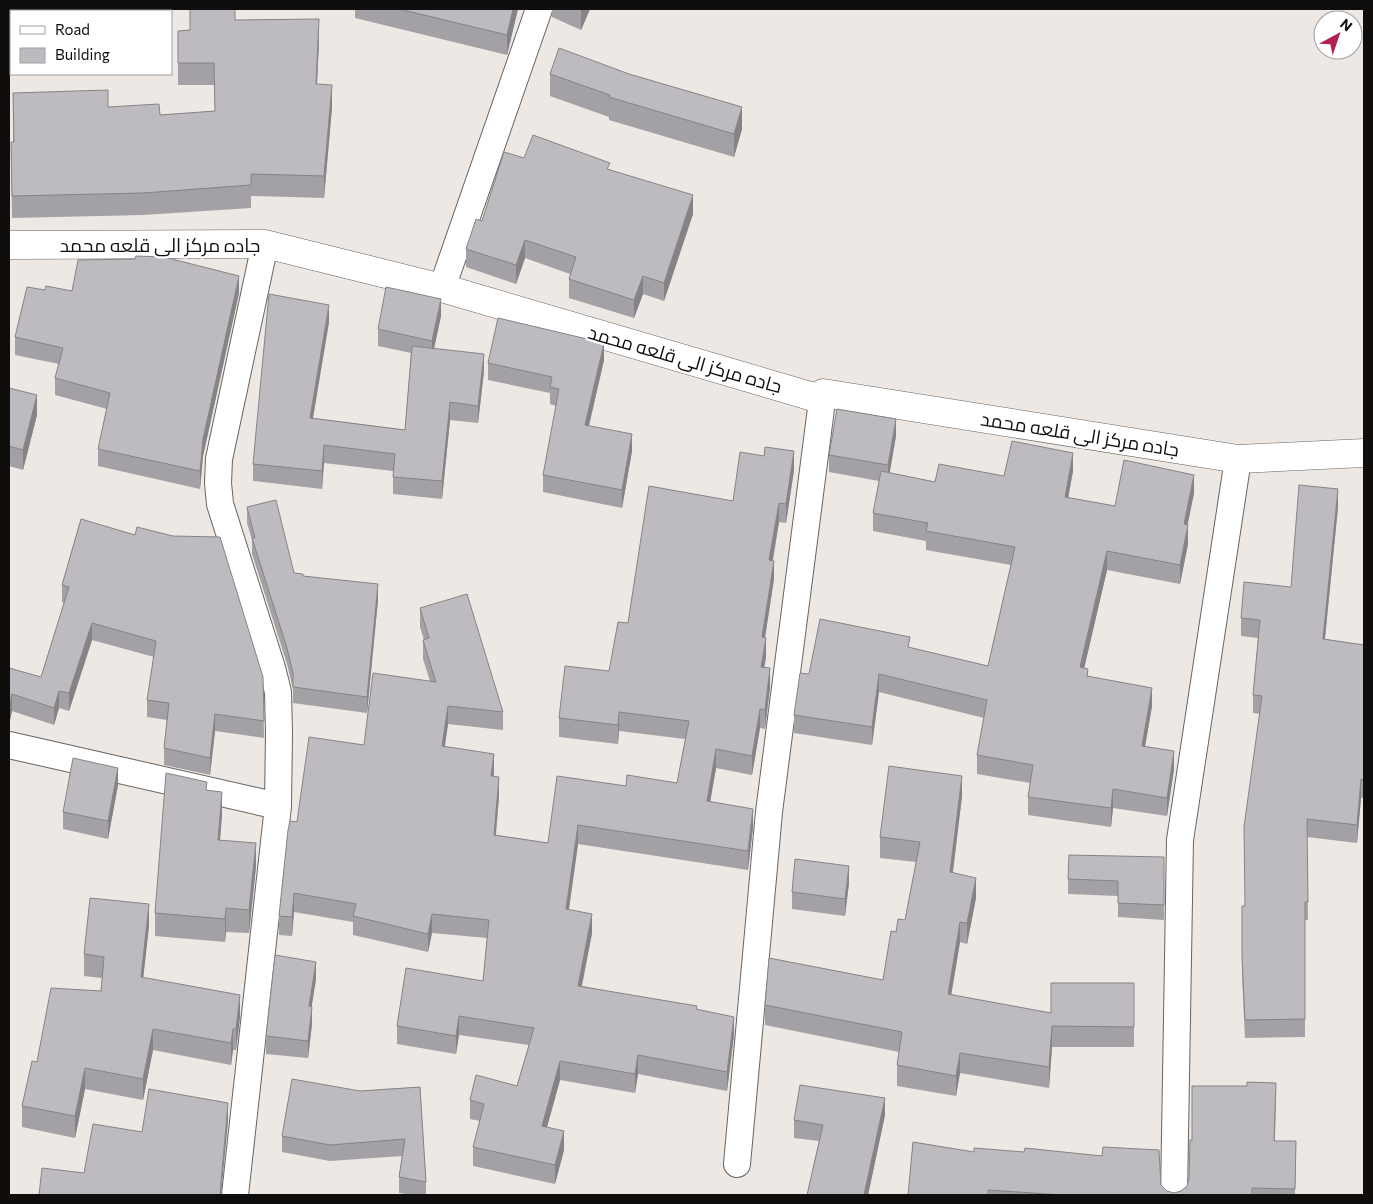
<svg xmlns="http://www.w3.org/2000/svg" width="1373" height="1204" font-family="Commissioner,Cairo,sans-serif">
<style>
.lines{fill:none;stroke-linecap:round;stroke-linejoin:round}
.minor-casing{stroke:#686460;stroke-width:28}
.tertiary-casing{stroke:#686460;stroke-width:29}
.minor{stroke:#fff;stroke-width:26}
.tertiary{stroke:#fff;stroke-width:28}
.wall{fill:#a3a1a5}
.shaded-wall{fill:#858386}
.building{fill:#bebbc0;stroke:#858386}
.labels{text-anchor:middle;stroke-width:4.5;stroke-linejoin:round;paint-order:stroke}
.street-label{font-size:19px;fill:#100e0d;stroke:#fff}
</style>
<rect width="100%" height="100%" fill="#ede8e3"/>
<g class="lines">
<g class="minor-casing">
<path id="minor" d="M442 288 539 9
M9 745 278 806
M737 1164 769 812 823 393
M235 1195 278 806 279 733 278 692 272 668 220 504 218 483 219 459 265 244
M1174 1195 1180 840 1238 459"/>
</g>
<g class="tertiary-casing">
<path id="tertiary" d="M9 245 265 244 442 288 817 398 823 393 1238 459 1364 453"/>
</g>
<use href="#minor" class="minor"/>
<use href="#tertiary" class="tertiary"/>
</g>
<path class="wall" d="M355 9H518L507 55 355 18Z
M552 9H590L581 30 552 17Z
M235 20 319 41 317 84 332 107 324 198 251 196V208L143 215 12 218 11 142H13V93L160 115 215 111 214 85H178V31L190 30Z
M550 74 742 129 734 157 609 120V117L550 96Z
M524 158 610 170 693 214 664 301 643 294 634 318 569 298V279L570 274 525 258 516 284 466 267V249L482 221Z
M45 290 239 293 203 456 200 489 98 466V449L107 409 55 395V378L59 364 15 355V337Z
M441 316 434 348 484 371 478 423 450 420 442 499 393 494V471L324 463 322 489 253 481V464L329 322 313 418 405 430 411 353 378 346V329Z
M604 360 589 426 632 451 622 508 543 492V475L556 406 550 404V393L488 380V363Z
M9 388 37 415 23 470 9 466Z
M896 436 889 473 935 482 1004 476 1073 471 1068 498 1115 506 1194 493 1187 525 1188 544 1180 584 1107 570 1084 668 1088 676 1152 706 1145 746 1174 769 1167 816 1113 808 1111 827 1028 815V797L1030 783 977 774V755L984 718 879 692 872 745 794 733V715L809 674 910 648 988 666 1011 565 926 550V541L873 531V513L879 481 829 472V455Z
M794 470 786 523 779 522 773 561 774 579 765 638 766 657 764 668 770 687 765 729 760 728 752 775 716 768 710 802 753 827 748 870 578 844 569 910 592 933 582 986 697 1009 734 1035 727 1091 638 1074 635 1093 560 1080 547 1127 564 1150 555 1184 473 1166V1147L480 1121 470 1119V1100L517 1086 529 1045 459 1035 456 1054 397 1044V1026L483 981 487 938 432 933 428 952 353 935V922L294 912 292 936 279 935V916L297 822 364 745 430 681 423 659V640H424L420 627V608L503 712V730L448 724 445 746 494 773 493 776 499 796 496 835 548 843 626 786 677 783 685 739 619 731 618 744 559 737V718L609 671 628 623 733 501Z
M247 507 294 573 378 600 367 713 293 703V689L287 664 252 554V540L247 523Z
M1338 507 1325 639 1364 645V798H1361L1357 843 1307 837 1308 920H1305V1037L1245 1038 1242 975V906H1245L1260 714 1253 713V695L1258 638 1241 636V618L1291 587Z
M81 519 263 677 264 738 215 731 210 775 164 765V748L167 720 147 717V700L154 657 92 640 69 711 59 708 54 725 12 711 9 725V668L41 677 64 603 62 602V585Z
M118 785 108 839 63 829V812Z
M207 790 222 815 220 840 256 866 249 933 226 932 225 942 155 936V913Z
M962 796 953 873 976 898 967 944 960 942 951 995 1051 1013 1134 983V1047H1052L1049 1088 960 1073 956 1096 897 1086V1065L899 1052 765 1025V1005L883 980 896 932 905 920 916 862 880 858V837Z
M1164 857V920L1118 917V896L1068 894V879Z
M849 883 845 916 792 909V892Z
M149 926 143 977 240 1017 236 1050H233L231 1065 153 1050 143 1100 85 1089 75 1138 22 1127V1106L37 1062 101 991 102 978 84 976V954Z
M316 979 311 1007 312 1024 308 1058 266 1054V1036Z
M420 1087 426 1182V1195H411L399 1193V1177L402 1156 330 1161 282 1152V1136L360 1091Z
M1276 1100 1275 1141H1296L1295 1195H908L913 1142 1161 1185 1167 1191 1174 1193 1181 1191 1187 1186 1189 1179 1192 1140Z
M885 1115 868 1195H807L819 1141 794 1138V1120Z"/>
<path class="shaded-wall" d="M513 9H518L507 55V35Z
M582 9H590L581 30V10Z
M319 19V41L316 106V84Z
M332 85V107L324 198V176Z
M742 107V129L734 157V134Z
M693 195V214L664 301V283Z
M525 240V258L516 284V265Z
M239 276V293L203 456 200 489V471L203 439Z
M643 276V294L634 318V300Z
M441 299V316L432 358V341Z
M329 305V322L310 435V418Z
M604 343V360L585 442V425Z
M484 354V371L478 423V406Z
M37 395V415L23 470V450Z
M450 402V420L442 499V481Z
M896 419V436L888 483V465Z
M632 434V451L622 508V490Z
M324 445V463L322 489V471Z
M794 451V470L786 523V504Z
M1073 453V471L1065 515V497Z
M1194 475V493L1184 543V524Z
M1338 489V507L1323 657V639Z
M779 503V522L769 579V560Z
M1188 525V544L1180 584V565Z
M1107 551V570L1080 686V667Z
M774 561V579L762 656V637Z
M378 584V600L367 713V697Z
M92 623V640L69 711V693Z
M766 638V657L761 686V667Z
M770 668V687L765 729V710Z
M879 674V692L872 745V727Z
M1152 688V706L1142 764V746Z
M59 691V708L54 725V708Z
M12 694V711L9 725V708Z
M448 706V724L442 764V746Z
M760 709V728L752 775V756Z
M619 712V731L618 744V725Z
M215 714V731L210 775V758Z
M716 749V768L707 820V801Z
M1174 751V769L1167 816V798Z
M494 754V773L491 795V776Z
M118 768V785L108 839V821Z
M962 776V796L950 893V872Z
M499 777V796L494 853V835Z
M1361 779V798L1357 843V825Z
M1113 789V808L1111 827V808Z
M222 792V815L218 863V840Z
M753 809V827L748 870V851Z
M578 825V844L566 928V909Z
M256 843V866L249 933V910Z
M849 866V883L845 916V899Z
M976 878V898L967 944V923Z
M294 893V912L292 936V917Z
M149 904V926L141 998V977Z
M226 908V932L225 942V919Z
M432 914V933L428 952V934Z
M592 914V933L578 1004V986Z
M960 922V942L948 1014V994Z
M316 962V979L309 1024V1006Z
M240 995V1017L236 1050V1029Z
M312 1007V1024L308 1058V1041Z
M459 1016V1035L456 1054V1036Z
M734 1017V1035L727 1091V1072Z
M1052 1026V1047L1049 1088V1067Z
M153 1029V1050L143 1100V1079Z
M233 1029V1050L231 1065V1043Z
M960 1053V1073L956 1096V1076Z
M638 1055V1074L635 1093V1074Z
M560 1061V1080L542 1145V1126Z
M85 1068V1089L75 1138V1116Z
M885 1098V1115L868 1195H864Z
M228 1103V1122L221 1195H220Z
M564 1131V1150L555 1184V1165Z"/>
<path class="building" d="M190 9H235V20L319 19 316 84 332 85 324 176 251 174V185L143 193 12 196 11 142H14L13 93 108 90V107L159 104 160 115 215 111 214 63H178V31L190 30Z
M399 9H513L507 35Z
M559 48 629 74 742 107 734 134 609 97 610 95 550 74Z
M533 135 610 163 607 169 693 195 664 283 643 276 634 300 569 279 576 257 525 240 516 265 466 249 476 219 482 221 504 152 524 158Z
M136 256 164 257 239 276 203 439 200 471 98 449 110 393 55 378 63 348 15 337 27 287 45 290 46 286 72 291 78 260 135 259Z
M386 287 441 299 432 341 378 329Z
M269 294 329 305 310 418 405 430 412 346 484 354 478 406 450 402 442 481 393 477 395 454 324 445 322 471 253 464Z
M498 318 604 343 585 425 632 434 622 490 543 475 559 389 550 387 552 377 488 363Z
M9 388 37 395 23 450 9 446Z
M837 409 896 419 888 465 829 455Z
M1012 441 1073 453 1065 497 1115 506 1124 460 1194 475 1184 524 1188 525 1180 565 1107 551 1080 667 1088 669 1087 676 1152 688 1142 746 1174 751 1167 798 1113 789 1111 808 1028 797 1033 765 977 755 987 700 879 674 872 727 794 715 800 673 809 674 820 619 910 637 908 647 988 666 1015 547 926 531 928 523 873 513 881 471 935 482 939 464 1004 476Z
M765 447 794 451 786 504 779 503 769 560 774 561 762 637 766 638 761 667 770 668 765 710 760 709 752 756 716 749 707 801 753 809 748 851 578 825 566 909 592 914 578 986 697 1006 696 1009 734 1017 727 1072 638 1055 635 1074 560 1061 542 1126 564 1131 555 1165 473 1147 484 1104 470 1100 476 1075 517 1086 534 1028 459 1016 456 1036 397 1026 406 968 483 981 489 920 432 914 428 934 353 916 356 904 294 893 292 917 279 916 288 830 290 821 297 822 309 737 364 745 373 673 436 682 423 640 429 638 420 608 467 594 503 712 448 706 442 746 494 754 491 776 499 777 494 835 548 843 557 776 626 786 627 775 677 783 689 721 619 712 618 725 559 718 565 666 609 671 618 622 628 623 649 486 733 501 740 452 764 456Z
M1299 485 1338 489 1323 639 1364 645V780L1361 779 1357 825 1307 819 1308 902H1305V1019L1245 1020 1242 957V906H1245L1244 827 1262 696 1253 695 1260 620 1241 618 1244 582 1291 587Z
M276 500 294 573 303 574V576L378 584 367 697 293 687V673L287 648 252 538H255L247 507Z
M81 519 135 535 137 527 173 536 220 537 263 677 264 721 215 714 210 758 164 748 169 703 147 700 156 641 92 623 69 693 59 691 54 708 12 694 9 708V668L41 677 69 587 62 585Z
M73 758 118 768 108 821 63 812Z
M889 766 962 776 950 872 976 878 967 923 960 922 948 994 1051 1013V983H1134V1027L1052 1026 1049 1067 960 1053 956 1076 897 1065 902 1032 765 1005 769 958 883 980 891 931 896 932 898 919 905 920 920 842 880 837Z
M166 773 207 782 206 790 222 792 218 840 256 843 249 910 226 908 225 919 155 913Z
M1069 855 1164 857V905L1118 903V881L1068 879Z
M795 859 849 866 845 899 792 892Z
M90 898 149 904 141 977 240 995 236 1029H233L231 1043 153 1029 143 1079 85 1068 75 1116 22 1106 32 1061 37 1062 51 988 101 991 104 957 84 954Z
M275 955 316 962 309 1006 312 1007 308 1041 266 1036Z
M292 1079 360 1091 420 1087 426 1182 399 1177 405 1139 330 1145 282 1136Z
M1247 1082 1276 1083 1274 1141H1296L1295 1189 1252 1188V1195H1062L988 1190V1195H908L913 1142 974 1152V1148L1024 1152 1025 1148 1102 1156 1103 1147 1159 1150 1161 1185 1167 1191 1174 1193 1181 1191 1187 1186 1189 1179 1190 1140H1192V1086H1247Z
M800 1085 885 1098 864 1195H807L823 1125 794 1120Z
M149 1089 228 1103 220 1195H39L42 1168 84 1173 93 1124 142 1132Z"/>
<g class="labels">
<g class="street-label">
<text x="160" y="252">جاده مرکز الی قلعه محمد</text>
<text transform="translate(685 359) rotate(16)" y="7">جاده مرکز الی قلعه محمد</text>
<text transform="translate(1080 434) rotate(9)" y="7">جاده مرکز الی قلعه محمد</text>
</g>
</g>
<rect width="1373" height="1204" fill="none" stroke="#100e0d" stroke-width="20"/>
<rect x="10" y="10" width="162" height="65" fill="#ffffff" stroke="#9f9f9e"/>
<rect x="20" y="26" width="25" height="8" fill="#ffffff" stroke="#9f9f9e"/>
<text x="55" y="35" font-size="15" fill="#100e0d">Road</text>
<rect x="20" y="48" width="25" height="15" fill="#bebbc0" stroke="#9f9f9e"/>
<text x="55" y="60" font-size="15" fill="#100e0d">Building</text>
<g transform="translate(1338 35) rotate(40)"><circle r="24" fill="#ffffff" stroke="#9f9f9e"/>
<path d="M0-4L9 19L0 12L-9 19Z" fill="#b22152"/>
<text y="-8" font-size="14" font-weight="bold" text-anchor="middle" fill="#100e0d">N</text>
</g>
</svg>
